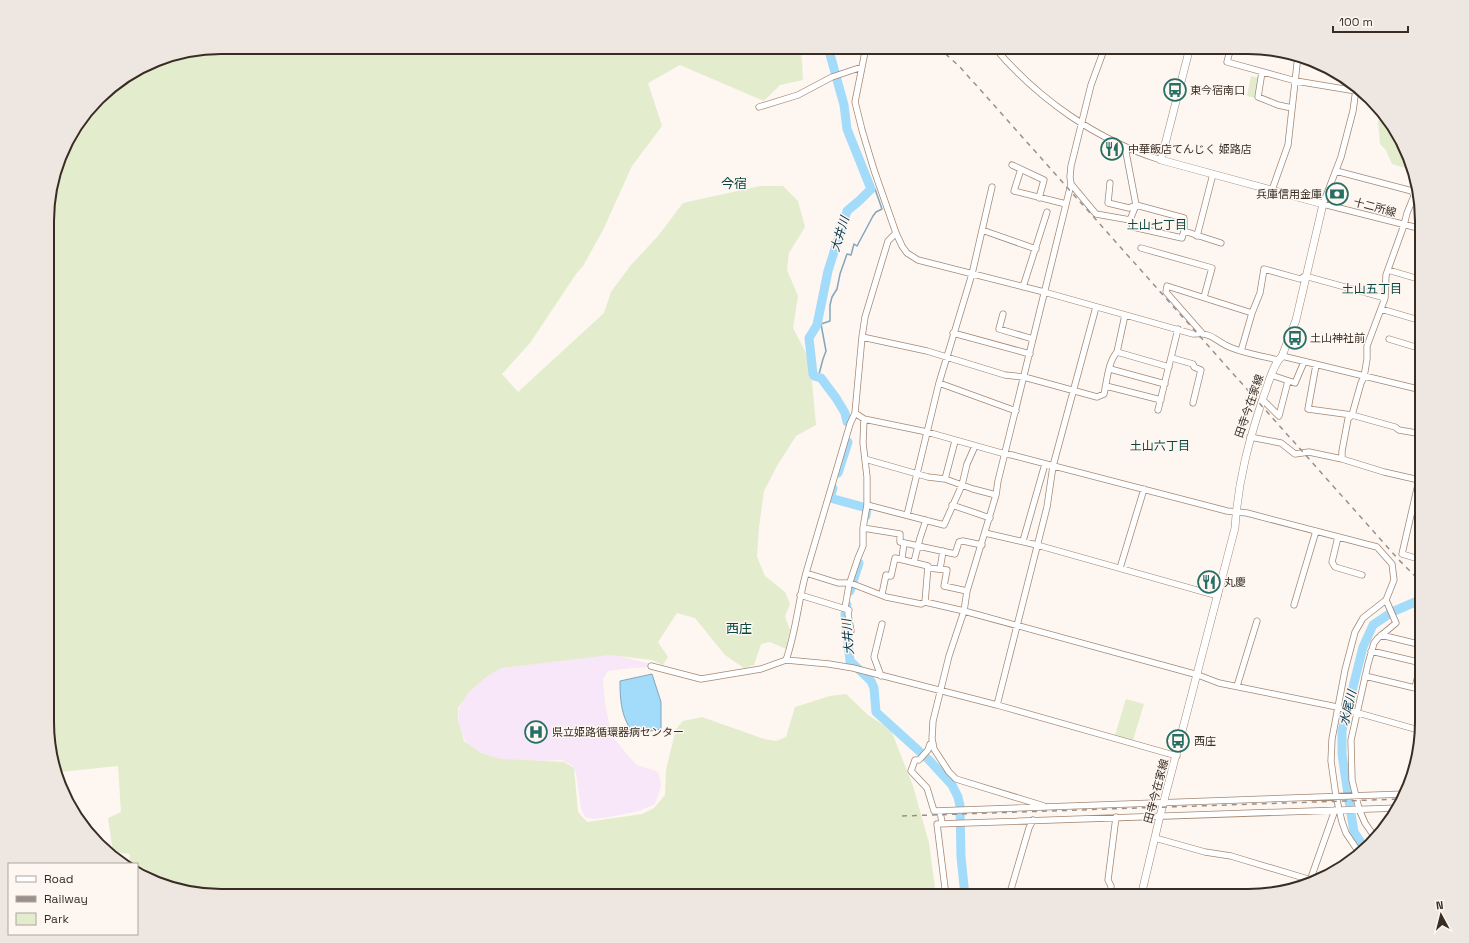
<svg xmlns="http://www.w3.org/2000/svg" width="1469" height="943" font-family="'Space Grotesk','Noto Sans JP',sans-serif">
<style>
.medical{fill:#f8e7f9}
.green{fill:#e3edcd}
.water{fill:#a3dbfa;stroke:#83a6ba}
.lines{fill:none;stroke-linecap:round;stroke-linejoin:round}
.stream{stroke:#83a6ba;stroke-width:1.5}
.river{stroke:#a3dbfa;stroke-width:9}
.minor-casing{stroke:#a58873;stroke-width:7}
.major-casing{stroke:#a58873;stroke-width:8}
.minor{stroke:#fff;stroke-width:5.5}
.major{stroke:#fff;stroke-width:7}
.rail{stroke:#9a9089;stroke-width:1.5;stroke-dasharray:5 5;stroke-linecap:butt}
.labels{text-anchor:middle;stroke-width:3;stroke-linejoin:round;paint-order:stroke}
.poi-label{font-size:11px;fill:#382c23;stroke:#fdf6f1;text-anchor:start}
.street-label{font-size:11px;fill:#382c23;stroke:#fdf6f1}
.neighbourhood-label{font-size:12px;fill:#094740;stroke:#fdf6f1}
.water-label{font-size:12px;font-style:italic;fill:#04354a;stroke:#fdf6f1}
.quarter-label{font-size:13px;fill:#094740;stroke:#fdf6f1}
.rim{fill:none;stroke:#382c23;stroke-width:2}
</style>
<rect width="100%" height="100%" fill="#fdf6f1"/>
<path class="medical" d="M611 654 651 664 650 667 632 668 608 671 603 679 605 702 609 723 614 738 630 758 637 765 656 771 659 774 661 786 655 804 639 811 609 817 593 819 585 817 581 808 576 773 572 765 562 760 510 762 479 753 466 742 458 726 459 708 465 696 483 678 501 668Z"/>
<path class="green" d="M221 47H801L803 80 780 85 764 101 680 65 648 83 662 126 632 166 603 230 583 266 576 274 530 343 502 374 518 392 604 313 611 292 631 265 658 236 683 203 760 186H783L798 201 805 227 789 253 787 270 798 296 793 328 810 361 816 425 796 436 778 464 764 491 759 527 757 557 765 576 785 592 790 604 785 616 790 630 786 649 770 642 761 644 754 665 744 668 725 655 695 618 677 613 658 642 668 657 663 665 652 660 610 655 501 668 486 677 469 692 458 708V720L464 741 481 753 501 759 564 762 574 768 578 812 587 822 642 814 654 808 665 795 666 770 676 729 683 721 702 717 764 739 776 741 786 737 795 707 830 696 846 694 868 715 891 730 913 786 929 843 936 896H221L165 887 137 873V864H129L130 854 113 852 108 818 121 812 118 766 59 772 48 744V199L65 144 106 90 155 60Z
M1251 76 1259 78 1256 98 1247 96Z
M1378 120 1388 123 1399 134 1407 161 1405 168 1392 164 1386 150 1380 144Z
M1126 699 1144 704 1133 740 1115 735Z"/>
<path class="water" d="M652 674 661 702V729L635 734C621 720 620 699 620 681Z"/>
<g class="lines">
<path class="stream" d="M818 378 823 359 826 351 821 324 830 321V305L832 297 837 289 840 274 847 254 851 255 854 244 857 246 873 216 876 212 882 209 875 189"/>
<path class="river" d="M828 47 844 105 847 129 871 189 860 200 847 211 828 271 817 325 809 338 813 374 814 376 821 378 836 398 845 413 847 422
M838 473 848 442
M833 488 830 498 867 508 866 516
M850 591 859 563
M847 605 845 614 850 661 871 681 874 688 876 712 929 760 952 785 958 797 960 806 961 857 965 896
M1363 846 1354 832 1349 801 1342 754V731L1363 647 1373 625 1392 612 1422 599"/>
<g class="minor-casing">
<path id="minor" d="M866 47 855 102 862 130 874 170 896 233 902 246 907 253 918 260 1044 292 1193 334C1214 332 1215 342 1232 348 1247 354 1263 356 1278 360
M994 47C1038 99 1096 140 1161 160
M1231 47 1227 62 1296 81 1356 91
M1278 51 1298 56
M1262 72 1258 97 1278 105 1292 108
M1356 89 1353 111 1341 157 1323 204 1422 229
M759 107 798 95 832 77 862 67
M1125 147 1136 205 1130 220 1133 227 1182 238 1184 231 1221 243
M1012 165 1044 180 1039 198
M1021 169 1014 191 1066 204
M1336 171 1412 191 1414 196 1407 213 1404 225 1386 275 1385 298 1367 346V359L1364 377 1361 383 1352 415 1348 419 1342 451V459
M1110 183 1108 203 1129 208 1136 205 1184 218V231
M1071 184 1096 214 1130 220
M1272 190 1288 145 1298 55
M982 230 1036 249
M1197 236 1213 174
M1141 248 1212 268 1204 297
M1388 270 1422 280
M1023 287 1047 212
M1381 309 1422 321
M1003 314 999 329 1033 339
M953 333 1030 354
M1202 333 1166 292 1167 286 1252 313
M862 337 927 351 1005 375 1024 377 1097 397 1104 394C1107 381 1108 362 1117 352L1169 367
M1389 339 1422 349
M1241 351 1252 313 1260 293 1264 269 1300 279 1305 276 1385 298
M1117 352 1125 315
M1282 356 1422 390
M1172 358 1193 364 1194 367 1201 370 1193 403
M1316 365 1308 409 1352 415 1395 427 1399 430 1422 434
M1110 369 1165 384
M1271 375 1295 383 1304 362
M939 383 1016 411
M1106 386 1161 400
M1263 400 1279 416 1288 381
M1158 410 1178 329
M855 413 864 419 927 432 1005 454 1012 455 1227 511 1247 513 1377 547 1392 564 1394 580 1386 600 1363 618 1355 632 1345 670 1332 739 1331 761 1336 796 1342 822 1346 833 1358 851
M1250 437 1281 443 1295 454 1309 452 1342 459 1384 472 1419 480 1422 479
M865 459 928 477 945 479 973 489 996 495
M945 479 955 441
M1419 480 1402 554 1422 560
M867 505 944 525 962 485 967 464 975 446
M952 505 990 518
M907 515 939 383 972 274 992 187
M863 528 900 534V542L955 554 959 542 963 541 982 545
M985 533 1037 545 1218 596
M1338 537 1332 562 1335 567 1362 575
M1023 541 1045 464
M902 558 904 543
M914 562 920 538 926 520
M928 568 947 570 944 586 967 591
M1120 568 1144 489
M940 569 943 551
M806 573 838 583H850L886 597 921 604 925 602 964 611 1198 675 1219 683 1337 707 1422 731
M882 594 886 575 891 576 895 558 928 566 925 602
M800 595 849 610 848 614 851 631
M1294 605 1316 531
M845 608 849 585 858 558 863 546V528L867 505V477L863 443 864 419
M1381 635 1422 645
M1371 651 1422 663
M786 660C796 632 798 602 806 573L850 424 855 413 862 337 865 317 888 241 896 233
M651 666 701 679 761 669 786 660 829 664 853 668 997 705 1177 756
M881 676 874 657 882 624
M1365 676 1415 688 1421 663
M1237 686 1257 621
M997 705 1047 507 1053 466 1096 307
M933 743 930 744 928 750 919 760H915L911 771 927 788 934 811 1405 794
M1044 806 956 779 949 772 934 749 932 739 933 721 949 656 964 611 967 591 996 495 998 481 1071 184 1070 177 1071 166 1091 85 1105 47
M940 811 942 823
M1374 836 1365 823 1359 809 1352 780 1351 740 1368 664 1374 643 1378 638 1396 623 1386 600
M1155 838 1205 852 1231 856 1311 880
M1312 880V875L1335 810
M946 896 937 824 1398 808
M1009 896 1029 828 1033 820
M1111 896V886L1108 880 1116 817"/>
</g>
<g class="major-casing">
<path id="major" d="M1141 896 1160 816 1235 528C1238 480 1249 440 1264 395 1269 383 1272 366 1282 356L1296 320 1323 204 1161 160 1190 47"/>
</g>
<use href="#minor" class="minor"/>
<use href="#major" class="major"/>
<path class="rail" d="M938 47 960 67 1399 560 1422 583
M902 816 1402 799"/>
</g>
<defs>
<g id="bus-ring" transform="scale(1.15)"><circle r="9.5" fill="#fdf6f1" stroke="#276e65" stroke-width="1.5"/><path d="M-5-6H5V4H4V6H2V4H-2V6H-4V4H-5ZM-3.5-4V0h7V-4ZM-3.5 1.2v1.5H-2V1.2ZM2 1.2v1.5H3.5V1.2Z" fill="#276e65"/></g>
<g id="restaurant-ring" transform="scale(1.15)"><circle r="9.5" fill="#fdf6f1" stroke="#276e65" stroke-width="1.5"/><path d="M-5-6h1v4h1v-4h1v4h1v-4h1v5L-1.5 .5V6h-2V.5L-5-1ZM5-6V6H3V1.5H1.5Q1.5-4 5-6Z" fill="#276e65"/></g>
<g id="bank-ring" transform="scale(1.15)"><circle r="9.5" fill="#fdf6f1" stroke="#276e65" stroke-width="1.5"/><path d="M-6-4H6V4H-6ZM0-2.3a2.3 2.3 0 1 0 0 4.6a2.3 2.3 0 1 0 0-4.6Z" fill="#276e65"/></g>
<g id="hospital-ring" transform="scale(1.15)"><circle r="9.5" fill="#fdf6f1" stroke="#276e65" stroke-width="1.5"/><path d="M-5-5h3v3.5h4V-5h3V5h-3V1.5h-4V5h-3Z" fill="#276e65"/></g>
</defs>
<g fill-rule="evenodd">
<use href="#bus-ring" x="1175" y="90"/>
<use href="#restaurant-ring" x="1112" y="149"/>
<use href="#bank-ring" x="1337" y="194"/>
<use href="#bus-ring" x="1295" y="338"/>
<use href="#restaurant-ring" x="1209" y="582"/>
<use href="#hospital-ring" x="536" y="732"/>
<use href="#bus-ring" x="1178" y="741"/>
</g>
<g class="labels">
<g class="poi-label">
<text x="1190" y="94">東今宿南口</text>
<text x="1128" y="153">中華飯店てんじく 姫路店</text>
<text x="1322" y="198" text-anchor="end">兵庫信用金庫</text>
<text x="1310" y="342">土山神社前</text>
<text x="1224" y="586">丸慶</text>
<text x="552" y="736">県立姫路循環器病センター</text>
<text x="1194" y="745">西庄</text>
</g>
<g class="street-label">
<text transform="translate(1375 207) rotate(15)" y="4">十二所線</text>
<text transform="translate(1249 406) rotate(-71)" y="4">田寺今在家線</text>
<text transform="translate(1156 791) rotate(-75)" y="4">田寺今在家線</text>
</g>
<g class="neighbourhood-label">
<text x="1157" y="229">土山七丁目</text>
<text x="1372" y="293">土山五丁目</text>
<text x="1160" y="450">土山六丁目</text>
</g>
<g class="water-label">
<text transform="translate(840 234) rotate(-73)" y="4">大井川</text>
<text transform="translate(848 637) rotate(-95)" y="4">大井川</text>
<text transform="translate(1348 708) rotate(-76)" y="4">水尾川</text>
</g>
<g class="quarter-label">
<text x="734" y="188">今宿</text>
<text x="739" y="633">西庄</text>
</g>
</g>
<path d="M0 0H1469V943H0ZM221 54H1248A167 167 0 0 1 1415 221V722A167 167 0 0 1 1248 889H221A167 167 0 0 1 54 722V221A167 167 0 0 1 221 54Z" fill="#ede6e1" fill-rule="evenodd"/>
<path class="rim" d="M221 54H1248A167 167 0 0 1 1415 221V722A167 167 0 0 1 1248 889H221A167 167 0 0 1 54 722V221A167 167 0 0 1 221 54Z"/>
<rect x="8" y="863" width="130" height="72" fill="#fdf6f1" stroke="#aea59f"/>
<rect x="16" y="876" width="20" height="6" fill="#ffffff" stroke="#aea59f"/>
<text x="44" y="883" font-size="12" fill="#382c23">Road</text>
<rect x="16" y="896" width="20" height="6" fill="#9a9089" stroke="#aea59f"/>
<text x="44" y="903" font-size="12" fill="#382c23">Railway</text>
<rect x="16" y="913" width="20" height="12" fill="#e3edcd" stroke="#aea59f"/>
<text x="44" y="923" font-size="12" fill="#382c23">Park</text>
<g transform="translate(1441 915) rotate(353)" stroke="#fdf6f1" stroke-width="3" paint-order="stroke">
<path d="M0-3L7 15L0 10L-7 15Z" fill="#382c23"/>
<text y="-6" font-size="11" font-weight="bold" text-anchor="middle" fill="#382c23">N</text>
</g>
<path d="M1333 26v6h75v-6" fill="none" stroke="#382c23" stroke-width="2"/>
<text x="1339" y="26" font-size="12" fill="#382c23" stroke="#fdf6f1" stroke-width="3" paint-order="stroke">100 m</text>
</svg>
